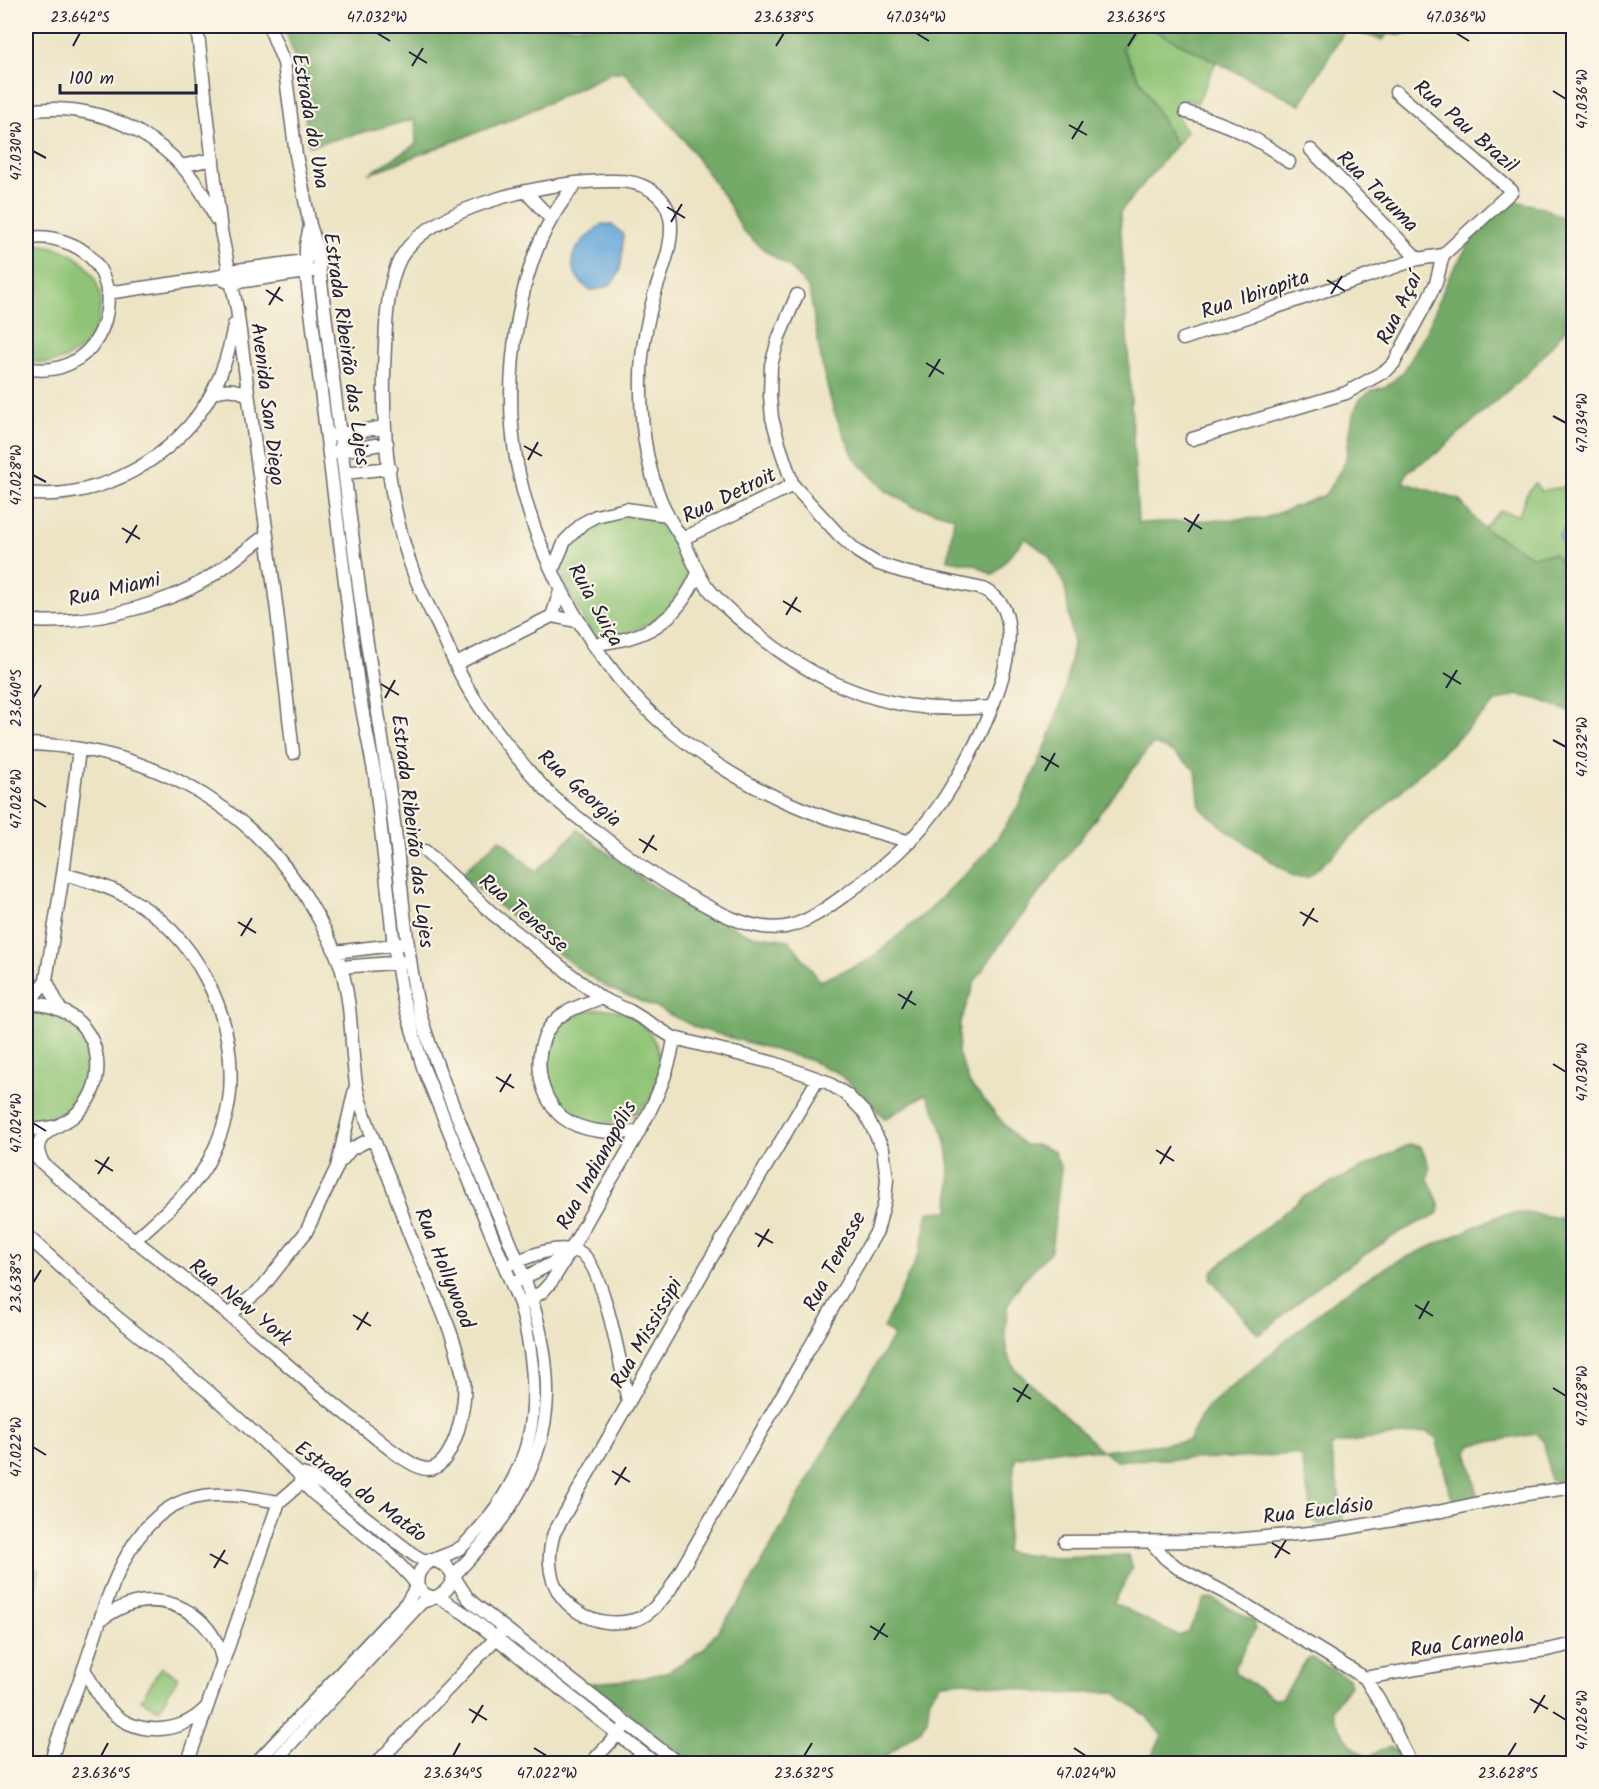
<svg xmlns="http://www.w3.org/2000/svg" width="1599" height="1789" font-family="Kalam,sans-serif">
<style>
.green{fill:#8fc476;stroke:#587358;stroke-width:1.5}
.forest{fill:#73aa67;stroke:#4a6651;stroke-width:1.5}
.water{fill:#67a9db;stroke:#44668b;stroke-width:1.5}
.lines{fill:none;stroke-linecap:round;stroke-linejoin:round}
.minor-casing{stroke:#69666b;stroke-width:15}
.minor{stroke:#fff;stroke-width:12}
.ticks{fill:none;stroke:#22223b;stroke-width:2}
.labels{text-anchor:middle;stroke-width:4.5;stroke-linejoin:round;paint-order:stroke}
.street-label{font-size:21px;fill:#22223b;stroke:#fcf5e5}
.neatline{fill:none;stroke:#22223b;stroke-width:2}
.ticks-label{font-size:15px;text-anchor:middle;fill:#22223b}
</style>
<rect width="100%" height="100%" fill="#fcf5e5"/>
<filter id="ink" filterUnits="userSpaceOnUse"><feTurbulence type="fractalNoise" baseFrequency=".0167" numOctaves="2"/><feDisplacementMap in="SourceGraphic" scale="12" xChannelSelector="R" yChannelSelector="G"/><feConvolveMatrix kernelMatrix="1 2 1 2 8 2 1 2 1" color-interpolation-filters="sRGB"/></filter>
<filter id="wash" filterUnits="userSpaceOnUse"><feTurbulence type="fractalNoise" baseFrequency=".008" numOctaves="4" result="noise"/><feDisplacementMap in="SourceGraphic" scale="24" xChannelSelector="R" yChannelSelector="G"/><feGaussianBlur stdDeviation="1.35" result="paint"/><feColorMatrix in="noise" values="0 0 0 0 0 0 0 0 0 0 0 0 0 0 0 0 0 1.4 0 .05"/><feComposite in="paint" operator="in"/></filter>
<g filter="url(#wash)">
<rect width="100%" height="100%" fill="#ece4c4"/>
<path class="green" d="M1136 26H1146L1216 62 1197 103 1188 100 1180 107C1177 117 1179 124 1187 131L1176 145 1122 47Z
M41 245C125 254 114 360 44 363 38 363 31 361 26 360V247Z
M1535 483 1541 491 1573 485V524L1565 527 1559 536 1562 543 1573 558V576L1554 554 1531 556 1483 528 1500 511 1519 515 1526 495Z
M630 517 650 519 668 527 686 559 690 571 689 577 675 604 650 623 628 633 600 637C588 632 584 620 578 609 572 597 562 583 561 571 560 565 563 558 566 553 577 526 602 517 630 517Z
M546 1066a57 57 0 1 1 114 0a57 57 0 1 1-114 0Z
M36 1010 53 1012 75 1024 93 1052 90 1094 59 1122 26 1126V1011Z
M161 1667 178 1677 159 1710 141 1700Z"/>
<path class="forest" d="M283 26H1136L1122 48 1176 145 1120 212 1138 523 1265 518 1325 495 1345 463 1353 414 1360 399 1371 391 1387 386 1404 371 1426 332 1449 277 1472 239 1498 212 1513 201C1538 205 1552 210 1573 224V323L1562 333 1531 370 1437 453 1408 471 1403 482 1459 500 1483 528 1531 556 1554 554 1573 576V713L1537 699 1516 695 1496 702 1309 877H1294L1232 834 1200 808 1196 771 1175 754 1155 744 1149 748 1002 942 975 981 960 1023 958 1053 970 1084 1015 1137 1025 1145H1038L1054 1151 1061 1169 1051 1251 1022 1281 1008 1304 1005 1332 1007 1353 1016 1370 1102 1451 1188 1441 1205 1409 1333 1301 1363 1281 1394 1263 1503 1214 1528 1213 1573 1220V1480L1556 1483 1550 1480 1544 1442 1536 1434 1471 1445 1467 1452 1478 1495 1473 1501 1456 1502 1451 1496 1436 1438 1427 1432 1334 1444 1330 1449 1344 1516 1340 1521 1320 1525 1313 1520 1301 1457 1294 1454 1241 1458 1115 1460 1102 1451 1061 1449 1015 1458 1006 1552 1056 1557 1128 1555 1132 1568 1114 1603 1178 1636 1188 1631 1205 1599H1213L1255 1622V1629L1235 1667V1673L1275 1699 1282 1698 1307 1659 1312 1658 1348 1678 1350 1685 1332 1709C1335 1726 1352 1750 1367 1757L1390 1746 1398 1751 1404 1763H1148L1162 1736 1147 1717 1114 1692 1052 1694 965 1681 941 1683 930 1696 927 1720 921 1729 877 1763H691L591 1683 639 1679 669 1671 704 1649 743 1597 824 1451 894 1335 883 1328 920 1251 928 1212 949 1211C952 1163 950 1136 926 1094L885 1119 863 1095 836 1072 809 1060 697 1028 657 1008 606 987 573 965 460 875 500 839 536 872 578 830 646 882 712 917 750 935 789 940 820 981 869 960 931 908 981 858 997 839 1021 802 1048 741 1064 694 1073 645 1065 586 1048 555 1025 538 993 575 976 565 948 560 954 517 913 506 886 491 855 459 834 412 823 370 809 289 789 266 768 253 743 231 727 201 685 141 623 71 611 73 517 117 369 174 416 144 415 119 309 146C303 106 300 63 283 26Z
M1146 26H1419L1401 35 1387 34 1383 40 1362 34 1347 27 1300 105Z
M1410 1144 1421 1147 1430 1167 1428 1179 1439 1203V1213L1398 1233 1323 1282 1263 1332 1258 1334 1211 1279 1213 1270 1303 1197Z
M26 1561 40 1571 26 1617Z"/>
<path class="water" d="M602 224 612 225 623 234C622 262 624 290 589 290 557 262 576 245 602 224Z
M1573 524H1574L1573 558 1562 543 1559 536 1565 527Z"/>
</g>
<g filter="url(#ink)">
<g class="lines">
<g class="minor-casing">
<path id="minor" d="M197 26 221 231 237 309 277 611 293 753
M269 26 284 63 296 155 310 225 316 244C333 370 346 497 364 623 373 685 384 746 392 808 401 872 404 938 417 1001 423 1029 434 1056 444 1083 462 1128 480 1172 499 1216 524 1274 548 1332 547 1396 545 1467 505 1522 458 1571 450 1579 456 1572 451 1583 445 1595 434 1598 422 1602L272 1764
M1571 26 1574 27
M26 111C108 99 183 144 216 219
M1186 112C1226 123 1257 137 1289 162
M1311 150 1418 259
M181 166 213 159
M576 184C543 222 526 269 518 319 510 366 508 417 517 464 535 559 595 669 670 730 712 764 756 791 806 810 840 824 876 831 910 842
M525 191 550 218
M26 239C38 236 50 237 62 241 141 264 110 385 26 368
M224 280 231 283 313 271
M107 293 217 277 229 271 305 261
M797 295 779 337 771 365 770 396 772 418 780 447 793 485 840 536 858 552 876 563 904 572 983 589C994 595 1002 601 1006 614 1021 665 972 755 945 797 919 837 884 867 846 894 827 908 807 923 785 927 750 932 716 911 687 895 659 880 635 862 610 842 589 826 566 810 547 791 518 761 491 725 469 690 457 670 448 648 439 627 430 610 421 592 414 574 387 503 381 420 385 345 386 318 388 277 403 254 437 203 559 179 617 181 640 181 665 192 670 217 675 243 661 272 654 296 647 322 641 349 641 376 640 421 646 471 666 512 671 523 678 532 684 542 691 556 696 571 705 584 718 602 738 618 755 632 802 672 860 701 922 707 945 710 969 708 992 707
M1183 339 1418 259 1443 255
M213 393C227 387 235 389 248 395
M334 435 385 427
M1192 439 1346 393 1387 370 1394 363 1422 311 1436 283 1443 255 1512 191 1396 92
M335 452 387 443
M345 473 390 468
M26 493C100 502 179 457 213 391 224 370 230 348 234 325
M682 539 793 485
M553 569 565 541 583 523 596 516 626 509 667 515
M552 616 561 588
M552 616 580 622
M26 621C38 621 50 622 63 621 107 619 167 603 205 580 226 567 245 551 265 536
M592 644C645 640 676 623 698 573
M456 664 552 616
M26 744C139 746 244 799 305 895 319 918 332 942 341 967 353 1008 350 1044 356 1084 358 1100 366 1117 371 1133 378 1151 386 1169 393 1188 400 1208 407 1230 416 1250 430 1284 447 1317 457 1352 459 1361 463 1372 464 1381 466 1399 460 1429 452 1446 447 1457 440 1469 427 1469 408 1468 365 1428 349 1416 308 1384 270 1349 230 1316 162 1260 90 1208 26 1148
M425 851 493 914 601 998 630 1011 674 1038 774 1063 827 1082 847 1095 865 1113 883 1149 887 1179 885 1200 877 1231 669 1591C659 1603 649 1616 634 1620 595 1631 552 1606 550 1564 549 1553 551 1543 554 1533L710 1260 818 1079
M63 874C85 880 108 886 127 897 196 934 236 1015 230 1092 228 1115 219 1141 208 1162 194 1190 157 1219 134 1241
M335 952 402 944
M341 967 405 962
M46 980 60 1009
M601 998C587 1003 571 1008 559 1017 530 1041 535 1094 562 1117 582 1133 613 1133 638 1132
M29 1003 46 980 63 874 79 750
M26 1004C41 1002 61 1008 74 1018 105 1042 105 1090 75 1115 65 1124 49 1127 41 1139 36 1147 38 1153 42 1161
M26 1128 41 1129 53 1127
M341 1161 351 1149 373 1138
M26 1235 114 1315 209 1392 298 1473 309 1476 324 1485 414 1555 423 1560H433L447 1566 467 1597 474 1604 679 1764
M513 1263C533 1255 557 1244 579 1252 603 1261 623 1376 628 1402
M520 1280 566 1256
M525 1302 542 1292 552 1281C568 1256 581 1231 596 1205 624 1157 667 1094 674 1038
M229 1315 261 1289 306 1232 337 1167 355 1089
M298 1473 303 1483 314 1494 388 1553 410 1576 424 1594 431 1597H438L467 1615 656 1764
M279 1502 308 1477
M1065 1542 1222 1541 1330 1531 1428 1514 1507 1497 1574 1487
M1152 1543 1165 1558 1178 1568 1233 1597 1365 1678 1383 1707 1411 1764
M100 1620C111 1613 121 1606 134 1603 176 1593 217 1622 223 1664
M84 1669C91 1681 97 1695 106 1706 132 1737 179 1736 206 1708
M1365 1678 1450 1663 1547 1650 1574 1644
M50 1764 57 1741C66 1716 76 1692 84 1668 105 1610 124 1515 193 1498 222 1491 251 1497 279 1502L187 1764
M255 1764 408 1601C411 1595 415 1590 417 1584 418 1579 417 1576 420 1571 431 1555 453 1557 466 1543 538 1470 546 1400 520 1304L423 1067 403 998 394 946 375 776 359 693 306 272V245L310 226
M376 1764 500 1634
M590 1764 622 1730"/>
</g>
<use href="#minor" class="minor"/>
</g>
</g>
<path class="ticks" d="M377 33 390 41M916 33 929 41M1456 33 1469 41M73 46 80 33M776 46 784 33M1128 46 1136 33M409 52 427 63M412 66 423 48M1553 91 1566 99M1069 125 1087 135M1072 139 1083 121M33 151 46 158M667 207 685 218M671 222 682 204M1327 280 1345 291M266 290 283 301M1331 294 1342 276M269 305 280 287M926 363 944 374M929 377 940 359M1553 416 1566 423M524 446 542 456M528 460 538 442M33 475 46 482M1184 518 1202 529M122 528 140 539M1188 532 1199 514M126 543 137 525M783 601 801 612M786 615 797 597M1443 673 1461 684M381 684 399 695M1446 688 1457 670M33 698 41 685M385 698 395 680M1553 740 1566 747M1041 756 1059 767M1045 771 1055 753M33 799 46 807M639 839 657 850M643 853 654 835M1300 912 1318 922M238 922 256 933M1303 926 1314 908M241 936 252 918M898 994 916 1005M902 1009 912 991M1553 1064 1566 1072M496 1077 514 1088M500 1092 511 1074M33 1123 46 1131M1156 1150 1174 1161M95 1160 113 1171M1160 1164 1171 1146M98 1174 109 1157M755 1233 773 1243M758 1247 769 1229M33 1283 41 1270M1415 1305 1433 1316M353 1315 371 1326M1419 1319 1429 1301M357 1330 368 1312M1013 1388 1031 1399M1553 1388 1566 1396M1017 1402 1028 1384M33 1447 46 1455M612 1471 630 1482M615 1485 626 1467M1272 1543 1290 1554M210 1554 228 1564M1275 1558 1286 1540M214 1568 225 1550M870 1626 888 1637M874 1640 885 1623M1530 1699 1548 1709M469 1709 487 1720M1553 1712 1566 1720M1534 1713 1545 1695M472 1723 483 1705M534 1748 547 1756M1074 1748 1086 1756M101 1756 108 1743M453 1756 460 1743M804 1756 812 1743M1508 1756 1516 1743"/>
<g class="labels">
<g class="street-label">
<text transform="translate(311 121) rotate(80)" y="7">Estrada do Una</text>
<text transform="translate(1466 126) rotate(41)" y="7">Rua Pau Brazil</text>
<text transform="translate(1378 191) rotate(45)" y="7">Rua Taruma</text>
<text transform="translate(1255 294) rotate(-19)" y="7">Rua Ibirapita</text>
<text transform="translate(1399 308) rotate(-64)" y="7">Rua Açaí</text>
<text transform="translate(347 349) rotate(82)" y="7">Estrada Ribeirão das Lajes</text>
<text transform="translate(268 404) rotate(83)" y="7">Avenida San Diego</text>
<text transform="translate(729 495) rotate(-26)" y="7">Rua Detroit</text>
<text transform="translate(114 589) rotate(-13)" y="7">Rua Miami</text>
<text transform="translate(596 605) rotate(61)" y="7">Ruia Suiça</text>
<text transform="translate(580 788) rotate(42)" y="7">Rua Georgia</text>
<text transform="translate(413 831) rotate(83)" y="7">Estrada Ribeirão das Lajes</text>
<text transform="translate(524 913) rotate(40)" y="7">Rua Tenesse</text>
<text transform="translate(596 1165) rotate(-61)" y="7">Rua Indianapólis</text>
<text transform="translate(834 1261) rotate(-62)" y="7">Rua Tenesse</text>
<text transform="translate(445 1268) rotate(68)" y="7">Rua Hollywood</text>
<text transform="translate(241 1302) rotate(39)" y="7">Rua New York</text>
<text transform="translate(646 1333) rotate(-60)" y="7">Rua Mississipi</text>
<text transform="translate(361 1491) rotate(36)" y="7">Estrada do Matão</text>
<text transform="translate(1318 1510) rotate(-7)" y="7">Rua Euclásio</text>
<text transform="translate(1467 1642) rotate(-8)" y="7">Rua Carneola</text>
</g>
</g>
<rect width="1599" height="1789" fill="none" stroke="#fcf5e5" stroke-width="66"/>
<path d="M60 84v9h136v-9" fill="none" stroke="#22223b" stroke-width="3"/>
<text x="69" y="84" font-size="18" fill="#22223b" stroke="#fcf5e5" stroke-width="4.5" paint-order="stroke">100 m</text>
<rect x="33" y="33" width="1533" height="1723" class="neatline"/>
<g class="ticks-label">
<text x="80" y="22">23.642°S</text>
<text x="377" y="22">47.032°W</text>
<text x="784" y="22">23.638°S</text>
<text x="916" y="22">47.034°W</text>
<text x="1136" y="22">23.636°S</text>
<text x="1456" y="22">47.036°W</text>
<text transform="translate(1582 99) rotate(-90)" y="5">47.036°W</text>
<text transform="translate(16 151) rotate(-90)" y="5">47.030°W</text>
<text transform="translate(1582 423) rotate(-90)" y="5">47.034°W</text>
<text transform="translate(16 475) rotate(-90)" y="5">47.028°W</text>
<text transform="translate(16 698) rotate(-90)" y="5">23.640°S</text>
<text transform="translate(1582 747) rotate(-90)" y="5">47.032°W</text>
<text transform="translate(16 799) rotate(-90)" y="5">47.026°W</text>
<text transform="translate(1582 1072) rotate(-90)" y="5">47.030°W</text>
<text transform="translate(16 1123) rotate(-90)" y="5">47.024°W</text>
<text transform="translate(16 1283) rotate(-90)" y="5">23.638°S</text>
<text transform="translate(1582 1396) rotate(-90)" y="5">47.028°W</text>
<text transform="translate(16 1447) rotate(-90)" y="5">47.022°W</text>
<text transform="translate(1582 1720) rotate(-90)" y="5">47.026°W</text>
<text x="101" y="1778">23.636°S</text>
<text x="453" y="1778">23.634°S</text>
<text x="547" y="1778">47.022°W</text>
<text x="804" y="1778">23.632°S</text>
<text x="1086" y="1778">47.024°W</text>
<text x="1508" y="1778">23.628°S</text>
</g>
</svg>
